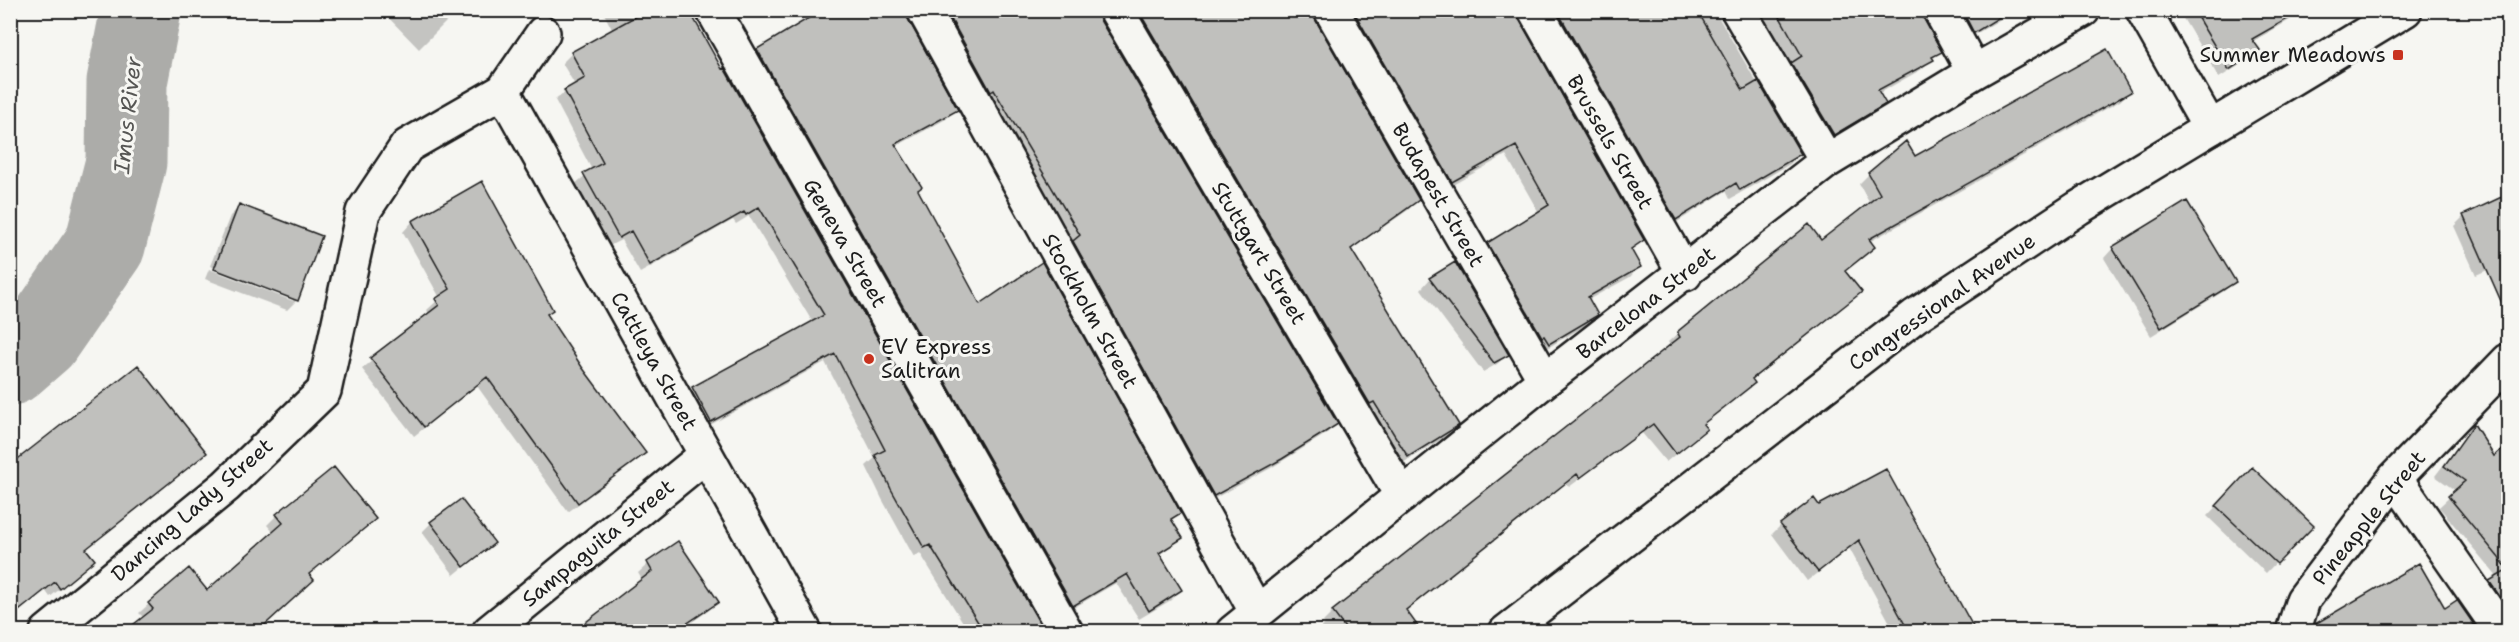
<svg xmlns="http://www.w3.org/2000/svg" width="2519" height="642" font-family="'Shantell Sans',sans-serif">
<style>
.shadow{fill:#0003}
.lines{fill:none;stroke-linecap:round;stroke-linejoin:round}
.river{stroke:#acaca9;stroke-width:81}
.building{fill:#c0c0bd;stroke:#1c1c1c;stroke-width:1.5}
.street-casing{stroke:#1c1c1c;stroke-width:38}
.secondary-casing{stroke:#1c1c1c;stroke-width:38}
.street{stroke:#f6f6f2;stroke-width:33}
.secondary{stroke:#f6f6f2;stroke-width:33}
.poi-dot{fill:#c8321e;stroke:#f6f6f2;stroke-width:2}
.labels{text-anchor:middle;stroke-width:6;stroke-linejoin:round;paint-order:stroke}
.poi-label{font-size:21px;fill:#1c1c1c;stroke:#f6f6f2;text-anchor:end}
.street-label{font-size:21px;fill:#1c1c1c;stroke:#f6f6f2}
.water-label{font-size:22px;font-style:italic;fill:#565654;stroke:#f6f6f2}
</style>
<rect width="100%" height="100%" fill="#f6f6f2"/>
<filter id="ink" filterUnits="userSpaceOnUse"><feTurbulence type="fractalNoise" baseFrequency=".0167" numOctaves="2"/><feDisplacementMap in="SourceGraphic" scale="12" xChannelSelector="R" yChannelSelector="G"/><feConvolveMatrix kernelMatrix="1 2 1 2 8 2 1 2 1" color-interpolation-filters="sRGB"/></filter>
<g filter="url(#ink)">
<path class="shadow" d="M381 10H458L419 49Z
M602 10H682L1038 624 1035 628 1036 632H952L964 624 920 553 914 557 882 499 866 466 875 458 825 362 701 430 683 398 693 388 813 323 749 216 736 224 733 220 640 273 621 240 609 246 575 184 592 170 555 100 575 85 562 63 572 53 613 31Z
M822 10 906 19 956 110 946 119 895 147 980 306 1179 513 1170 521 1181 538 1159 555 1180 590 1171 600 1139 619 1116 583 1063 614 748 60 758 50Z
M1096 10 1098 20 1336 424 1326 434 1271 468 1204 504 931 11Z
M1123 10H1311L1313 20 1417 200 1408 210 1350 250 1457 425 1448 435 1398 466Z
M1338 10H1515L1517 20 1642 240 1630 251 1639 267 1630 277 1588 300 1596 315 1586 325 1539 353 1479 254 1488 244 1539 213 1506 155 1442 191Z
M1542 10H1718L1720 20 1799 154 1790 164 1730 199 1726 191 1666 229Z
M1745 10H1920L1940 51 1922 69 1878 94 1884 103 1874 113 1823 144Z
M1947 10H2016L1964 41Z
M2186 10H2307L2252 42 2258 50 2248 60 2219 78 2181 15Z
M2129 92 2120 101 1869 242 1873 247 1844 272 1850 301 1751 380 1753 383 1743 392 1702 425 1695 438 1666 462 1642 433 1569 487 1566 483 1405 611 1421 632H1316L1325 624 1323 622 1333 612 1671 346 1668 342 1678 333 1821 242 1870 204 1859 184 1869 174Z
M481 183 546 315 581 368 644 453 634 463 568 512 477 386 414 436 362 369 429 314 427 310 440 298 403 232 412 222Z
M2508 196V261L2476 275 2454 226 2464 216Z
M240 206 320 237 296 301 287 310 205 279 209 269 293 301V298L210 266 230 216Z
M2113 248 2234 282 2224 291 2151 336 2104 258Z
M1430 279 1507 355 1497 364 1483 372 1421 289Z
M2473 426 2489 452 2508 475V590L2439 507 2456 491 2435 476Z
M205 453 85 550 93 560 84 570 50 597 45 590 10 618V458L15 464Z
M333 469 374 519 307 575 260 628 263 632H126L144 618 139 613 149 604 207 592 274 533 267 525 277 515Z
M2252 469 2311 526 2266 573 2207 516Z
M1818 507 1974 632H1895L1849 548 1807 581 1772 534 1781 525Z
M431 523 493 543 454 575 422 532Z
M678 543 717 602 708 611 677 632H577L642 580 638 573 648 564Z"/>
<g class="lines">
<path class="river" d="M10 365 40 339 105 245 126 162 127 82 141 10"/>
</g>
<path class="building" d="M647 10H689L722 69 724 68 1040 624 1028 632H984L930 545 924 548 891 489 875 455 885 450 835 354 711 422 692 387 824 315 759 207 746 215 744 212 650 265 631 231 619 238 583 173 603 163 564 90 585 78 571 52Z
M822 10H905L908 19 958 110 895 144 922 187 918 190 980 304 1042 262 1181 513 1171 519 1183 538 1159 553 1182 590 1149 611 1127 574 1073 606 757 49Z
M946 10H1097L1100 20 1338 424 1282 459 1214 496 1073 241 1080 235 994 90 991 92Z
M1138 10H1312L1315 19 1419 200 1351 249 1459 425 1458 426 1408 457 1374 402 1370 404Z
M1353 10H1516L1519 19 1644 240 1631 249 1641 267 1588 297 1598 315 1549 344 1544 336 1542 337 1487 243 1549 205 1516 146 1452 182Z
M1557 10H1697L1743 90 1758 81 1801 154 1740 190 1736 183 1676 220Z
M1776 10H1921L1924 19 1942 52 1932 57 1934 60 1878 90 1886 104 1834 135 1791 63 1802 56Z
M1962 10H2011L1974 33Z
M2193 10H2303L2252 39 2260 50 2229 70Z
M2107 49 2131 92 1869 239 1875 247 1845 271 1862 292 1752 379 1755 383 1703 424 1707 429 1676 454 1653 424 1580 478 1577 474 1406 610 1422 632H1348L1332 611 1680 337 1677 332 1809 224 1821 240 1880 194 1868 173 1906 141 1915 156Z
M482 181 553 310 547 314 582 367 646 453 578 503 487 377 424 427 370 358 439 305 435 299 450 289 412 221Z
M2508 194V317L2463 215Z
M2187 201 2236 282 2161 328 2112 247Z
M239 204 322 236 298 301 214 269Z
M1455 262 1509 355 1494 363 1429 278Z
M138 365 207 453 86 549 95 560 60 589 55 582 10 618V465Z
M2474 424 2494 456 2508 444V569L2448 496 2465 481 2444 466Z
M334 467 376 519 309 574 314 580 257 632H124L153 609 148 603 189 568 207 590 283 523 276 514Z
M2252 467 2314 526 2277 564 2216 506Z
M1886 469 1976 632H1909L1859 540 1818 572 1780 524 1814 498 1819 505Z
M461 499 495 543 464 567 430 522Z
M678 541 719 602 674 632H573L652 571 647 562Z
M2419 563 2445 608 2457 600 2479 632H2313L2315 624Z
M2508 570V608L2489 581Z"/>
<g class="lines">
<g class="street-casing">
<path id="street" d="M713 10 1066 632
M924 10 1256 611
M1116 10 1402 496
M1331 10 1545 380
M1535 10 1685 274
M1738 10 1827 161
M1940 10 1974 72
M2143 10 2210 128
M503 91 805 632
M2395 478 2502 632
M47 632 226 486 324 391 363 212 407 146 503 91 543 33
M489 632 706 455
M1233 632 1545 380 1827 161 1974 72 2083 10
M2293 632 2303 600 2395 478 2508 361"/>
</g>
<g class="secondary-casing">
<path id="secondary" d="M1506 632 1915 316 2078 208 2405 10"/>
</g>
<use href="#street" class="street"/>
<use href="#secondary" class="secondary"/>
</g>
</g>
<g class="poi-dot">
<rect x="2392" y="49" width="12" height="12" rx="3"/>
<circle cx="869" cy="359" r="6"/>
</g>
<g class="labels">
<g class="poi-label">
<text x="2386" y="62">Summer Meadows</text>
<text x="881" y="354" text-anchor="start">EV Express<tspan x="881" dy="24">Salitran</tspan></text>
</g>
<g class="street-label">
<text transform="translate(1610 142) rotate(60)" y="7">Brussels Street</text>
<text transform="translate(1438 195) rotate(60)" y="7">Budapest Street</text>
<text transform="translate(845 243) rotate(60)" y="7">Geneva Street</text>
<text transform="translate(1259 253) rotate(59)" y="7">Stuttgart Street</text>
<text transform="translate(1942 302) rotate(-35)" y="7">Congressional Avenue</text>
<text transform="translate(1646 303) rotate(-38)" y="7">Barcelona Street</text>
<text transform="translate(1090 311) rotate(61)" y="7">Stockholm Street</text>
<text transform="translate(654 361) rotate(61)" y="7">Cattleya Street</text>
<text transform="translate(192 510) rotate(-41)" y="7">Dancing Lady Street</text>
<text transform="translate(2369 518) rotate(-51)" y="7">Pineapple Street</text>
<text transform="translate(598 543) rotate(-39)" y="7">Sampaguita Street</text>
</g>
<g class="water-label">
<text transform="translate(127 115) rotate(-84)" y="8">Imus River</text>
</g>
</g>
<rect width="2519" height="642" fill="none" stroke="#f6f6f2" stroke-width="36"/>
<rect x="18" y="18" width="2483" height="606" fill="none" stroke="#1c1c1c" stroke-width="2" filter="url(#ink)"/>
</svg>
